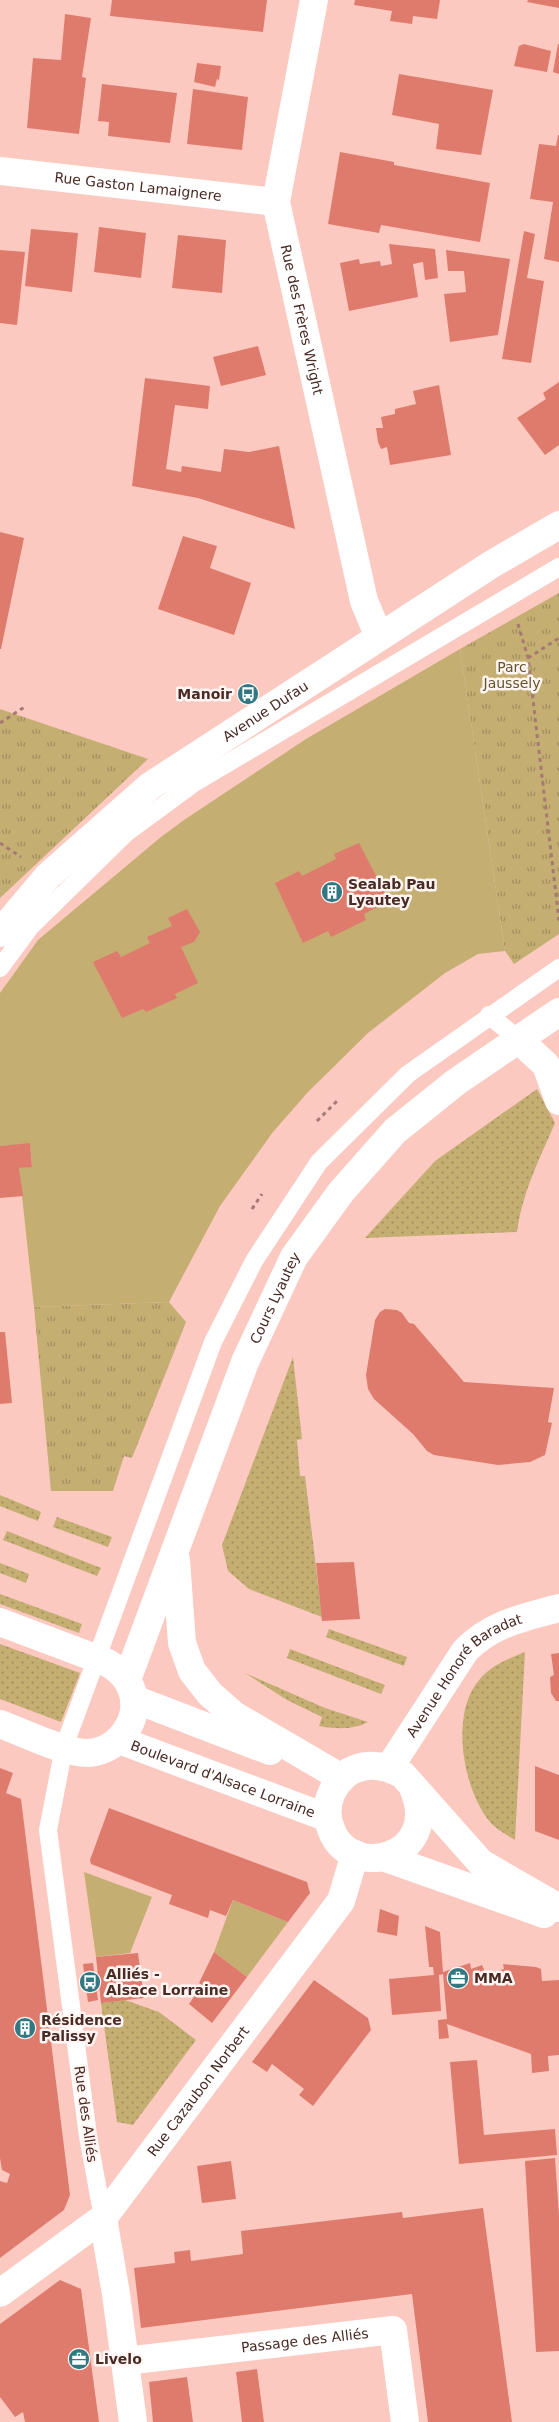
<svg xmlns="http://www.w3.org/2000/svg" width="559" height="2422" font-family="'DejaVu Sans',sans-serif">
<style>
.grass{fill:url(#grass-dots)}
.park{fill:url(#park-tufts)}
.garden{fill:#c4ae72}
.building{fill:#df7b6c}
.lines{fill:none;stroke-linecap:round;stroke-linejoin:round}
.path{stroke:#a47a73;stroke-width:3;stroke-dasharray:4 4;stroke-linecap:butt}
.service{stroke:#fff;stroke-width:18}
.minor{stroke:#fff;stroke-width:28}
.secondary{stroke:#fff;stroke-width:28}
.labels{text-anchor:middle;stroke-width:5;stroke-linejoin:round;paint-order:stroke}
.street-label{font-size:14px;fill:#4a2a24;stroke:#fff6f4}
.park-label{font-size:14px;fill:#635329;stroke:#fff6f4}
.poi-label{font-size:14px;font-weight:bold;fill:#4a2a24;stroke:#fff6f4;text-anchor:start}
</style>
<defs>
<pattern id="grass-dots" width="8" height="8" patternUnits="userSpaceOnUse" patternTransform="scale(1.25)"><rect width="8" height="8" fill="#c4ae72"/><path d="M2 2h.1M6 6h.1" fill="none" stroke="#a18e5d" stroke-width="1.8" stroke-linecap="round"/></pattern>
<pattern id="park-tufts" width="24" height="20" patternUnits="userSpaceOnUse" patternTransform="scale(1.25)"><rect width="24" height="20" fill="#c4ae72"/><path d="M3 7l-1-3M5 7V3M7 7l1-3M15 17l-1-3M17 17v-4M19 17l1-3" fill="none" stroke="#a18e5d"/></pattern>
</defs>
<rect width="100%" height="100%" fill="#fcc9c1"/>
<path class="grass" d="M537 1089 555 1123C540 1158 522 1193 517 1232L365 1238 435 1161Z
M293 1357 302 1439 297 1440 300 1476H305L322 1617 249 1589 228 1571 222 1545Z
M0 1495 41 1512 38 1521 0 1506Z
M57 1517 112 1537 108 1547 53 1527Z
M7 1531 101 1568 97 1576 3 1540Z
M0 1563 29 1574 26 1583 0 1573Z
M0 1594 82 1624 79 1633 0 1604Z
M329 1629 407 1657 404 1666 326 1637Z
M0 1644 80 1673 61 1722 0 1699Z
M290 1649 385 1685 381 1694 287 1658Z
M525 1652 515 1840C507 1835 496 1829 490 1822 463 1790 449 1713 480 1679 492 1665 508 1659 525 1652Z
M245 1673 325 1708 368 1722C353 1730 335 1729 319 1726L322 1717 287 1700Z
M125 2000 159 2012 196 2040 133 2125 117 2122 101 2003Z"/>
<path class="park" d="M559 593V934L514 964 505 951 460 649Z
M0 709 148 759 0 898Z
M169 1302 186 1322 132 1458 124 1456 113 1491H51L34 1307Z"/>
<path class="garden" d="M460 649 505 951 478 954 445 973 368 1033 308 1092 273 1132 220 1206 169 1302 34 1307 19 1168 32 1166 30 1144 0 1146V993L38 940 161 837 184 820 306 739Z
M84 1872 152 1897 130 1953 96 1957Z
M233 1900 288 1922 247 1977 214 1952Z"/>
<path class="building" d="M112 0H267L263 32 110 16Z
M355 0H440L437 19 413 16 412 24 390 21 392 11 354 5Z
M528 0H559V8L527 2Z
M65 14 91 18 82 77 86 78 79 134 27 128 33 58 61 60Z
M524 44 551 51 547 72 514 66 519 46Z
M558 44H559V74L553 72Z
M197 63 221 66 219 80 217 79 215 87 194 82Z
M399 74 493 90 481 155 436 149 439 124 392 115Z
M102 84 177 93 170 143 108 136 109 122 98 121Z
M193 89 248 97 242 150 187 144Z
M558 135H559V262L544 259 553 202 530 199 539 144 556 146Z
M340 152 394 162V165L490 183 480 242 381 225 379 233 328 224Z
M99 227 146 233 141 278 94 272Z
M31 229 78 233 72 292 25 286Z
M524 231 535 234 527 278 544 281 531 363 502 359Z
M178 235 226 240 222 293 172 288Z
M389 244 435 249 438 278 425 280 423 262 413 264 418 297 349 311 340 263 359 259 360 264 380 261 381 266 392 264Z
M0 250 25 252 17 325 0 323Z
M446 250 510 259 498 335 450 342 444 294 466 292 464 271H448Z
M258 346 266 375 221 386 213 357Z
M145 378 210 386 208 409 175 405 166 469 181 472 182 466 221 472 224 449 249 452 279 446 295 529 198 498 132 486Z
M559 382V445L545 455 517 418 546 399 543 393Z
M439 385 451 455 390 465 387 447 381 449 378 442 376 428H383L381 417 395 414V409L416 404 413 391Z
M0 532 24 538 1 649H0Z
M183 536 217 546 210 568 251 583 234 635 158 609Z
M359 843 389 901 364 914 366 920 331 937 328 931 303 943 275 883 299 871 302 876 336 859 334 854Z
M187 909 200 932 194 942 181 947 198 983 175 994 177 998 146 1012 143 1009 122 1018 93 962 117 951 121 957 150 943 147 937 172 926 168 918Z
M30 1143 32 1167 19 1168 23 1196 0 1198V1146Z
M385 1309 397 1310 402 1313 409 1323 414 1324 464 1382 554 1388 548 1422 552 1423 545 1455 530 1462 498 1465 434 1455 427 1451 413 1434 374 1399 368 1389 366 1375 375 1320 380 1312Z
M0 1332H5L12 1403 0 1404Z
M354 1562 360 1619 322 1621 316 1563Z
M559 1653V1701H556L551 1693 550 1677 554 1675 551 1654Z
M535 1766 559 1775V1840L535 1831Z
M0 1768 13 1773 6 1793 21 1799 70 2195 64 2210 0 2258V2181L7 2183 10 2174 2 2170 0 2158Z
M109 1808 307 1882 310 1893 288 1922 233 1900 226 1916 210 1910 208 1918 169 1904 172 1895 91 1864 90 1860Z
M380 1909 399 1916 397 1936 377 1932Z
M425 1926 440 1932 443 1972 470 1963 471 1969 482 1965 486 1974 504 1969 503 1964 536 1967 541 1969 542 1981 559 1980V2055L548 2056 549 2071 532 2073 531 2054 447 2024 449 2038 439 2039 438 2020 447 2019 443 1974 439 1975 441 2011 392 2015 389 1979 434 1975 433 1967H429Z
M214 1952 247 1977 212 2023 189 2004 202 1985 199 1983Z
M138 1953 144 1998 101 2003 96 1957Z
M93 1963 98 2000 88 2002 83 1964Z
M314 1980 368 2018 371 2030 313 2106 299 2095 304 2089 272 2064 267 2072 252 2062Z
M477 2060 484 2135 555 2129 557 2155 459 2164 450 2062Z
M555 2158 559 2215V2351L536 2352 525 2161Z
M231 2161 236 2199 202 2203 197 2166Z
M483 2208 512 2422H428L412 2294 141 2328 134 2268 175 2263 174 2252 190 2250 191 2261 243 2254 241 2231 402 2212 403 2218Z
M60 2280 81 2289 99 2422H25L23 2412 15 2417 0 2397V2324Z
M257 2369 264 2422H242L236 2372Z
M187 2377 193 2422H153L149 2382Z"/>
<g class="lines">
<path class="path" d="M518 624 528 658 559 920
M528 658 559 638
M0 723 26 706
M0 843 21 857
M317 1121 337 1101
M252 1209 262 1194"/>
<path class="service" d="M0 968 31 926 126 833 194 783 559 567
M489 1015 519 1040
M103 2218 88 2136 48 1830 64 1747 213 1342 254 1261 319 1162 408 1074 559 968"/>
<g class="minor">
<path id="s1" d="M314 0 276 202 364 601 379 637"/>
<path id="s2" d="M0 171 276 202"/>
<path d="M519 1040 546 1065 559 1101"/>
<path id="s3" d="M389 1768 465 1651C492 1623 523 1618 559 1608"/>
<path d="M103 2218 116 2294 133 2422"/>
<path id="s4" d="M0 2293 103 2218 341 1901 355 1854"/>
<path id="s5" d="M125 2361 393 2330 405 2422"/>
</g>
<g class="secondary">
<path id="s6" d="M0 933 48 876 150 786 492 564 559 525"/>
<path d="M176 1560 182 1643 192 1671 210 1694 234 1715 342 1778"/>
<path d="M0 1622 106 1662C115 1667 123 1673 128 1682 146 1713 122 1751 88 1753 67 1754 22 1732 0 1724"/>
<path id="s7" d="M127 1680 245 1362 294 1257 341 1192 395 1131 456 1082 559 1012"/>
<path d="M134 1699 270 1751"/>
<path id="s8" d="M119 1740 328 1818"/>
<path d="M413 1788C444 1858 347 1884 330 1826 326 1815 327 1803 332 1792 347 1762 376 1760 403 1775L481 1863 559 1908"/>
<path d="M383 1857 544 1914"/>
</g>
</g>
<defs>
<g id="bus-disc" transform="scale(1.125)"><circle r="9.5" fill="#317883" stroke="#fff6f4"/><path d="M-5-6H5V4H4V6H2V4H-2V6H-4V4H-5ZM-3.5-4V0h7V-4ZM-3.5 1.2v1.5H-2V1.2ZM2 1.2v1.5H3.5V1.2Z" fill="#fff"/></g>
<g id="building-disc" transform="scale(1.125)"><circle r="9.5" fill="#317883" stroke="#fff6f4"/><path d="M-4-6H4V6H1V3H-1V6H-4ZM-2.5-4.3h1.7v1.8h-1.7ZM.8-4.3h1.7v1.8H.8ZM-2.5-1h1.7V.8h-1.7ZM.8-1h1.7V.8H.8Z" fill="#fff"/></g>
<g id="office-disc" transform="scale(1.125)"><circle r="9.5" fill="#317883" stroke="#fff6f4"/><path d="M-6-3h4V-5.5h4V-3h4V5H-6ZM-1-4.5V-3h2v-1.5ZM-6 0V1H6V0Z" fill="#fff"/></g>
</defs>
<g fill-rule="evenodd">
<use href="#bus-disc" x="248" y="694"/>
<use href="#building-disc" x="332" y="892"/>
<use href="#office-disc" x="458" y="1978"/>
<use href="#bus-disc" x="90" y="1982"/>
<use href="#building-disc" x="25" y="2028"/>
<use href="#office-disc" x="79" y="2359"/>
</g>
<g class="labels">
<g class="street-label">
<text dy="5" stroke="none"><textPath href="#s2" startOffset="139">Rue Gaston Lamaignere</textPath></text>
<text dy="5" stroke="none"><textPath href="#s1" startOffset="326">Rue des Frères Wright</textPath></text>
<text dy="5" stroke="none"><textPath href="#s6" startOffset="348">Avenue Dufau</textPath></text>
<text dy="5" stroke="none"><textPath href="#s7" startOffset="410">Cours Lyautey</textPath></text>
<text dy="5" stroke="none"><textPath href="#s3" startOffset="122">Avenue Honoré Baradat</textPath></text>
<text dy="5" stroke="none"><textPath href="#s8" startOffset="111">Boulevard d'Alsace Lorraine</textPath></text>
<text dy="5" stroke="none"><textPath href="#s4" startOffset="286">Rue Cazaubon Norbert</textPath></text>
<text transform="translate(86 2114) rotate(82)" y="5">Rue des Alliés</text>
<text dy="5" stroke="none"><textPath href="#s5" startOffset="181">Passage des Alliés</textPath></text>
</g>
<g class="park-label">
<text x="512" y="672">Parc<tspan x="512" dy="16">Jaussely</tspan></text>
</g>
<g class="poi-label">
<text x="232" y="699" text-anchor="end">Manoir</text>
<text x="348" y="889">Sealab Pau<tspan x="348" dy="16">Lyautey</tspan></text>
<text x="106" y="1979">Alliés -<tspan x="106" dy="16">Alsace Lorraine</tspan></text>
<text x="474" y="1983">MMA</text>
<text x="41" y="2025">Résidence<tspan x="41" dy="16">Palissy</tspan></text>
<text x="95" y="2364">Livelo</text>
</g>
</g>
</svg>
